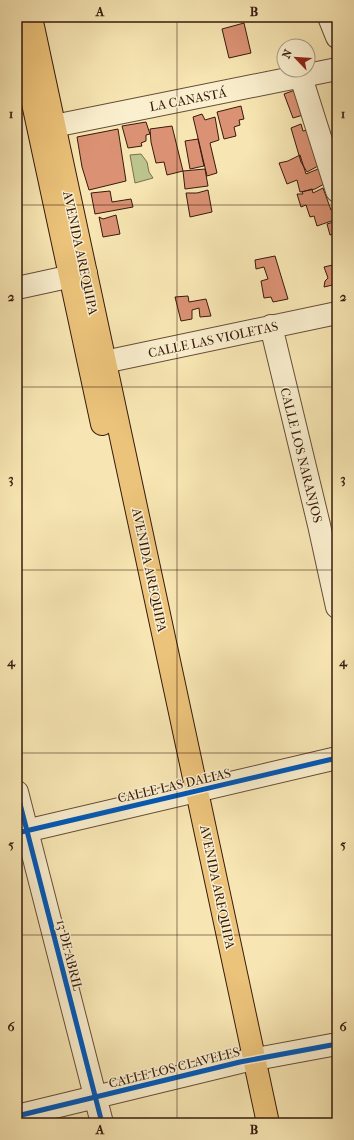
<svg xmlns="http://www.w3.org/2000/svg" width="354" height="1140" font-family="'IM FELL French Canon',serif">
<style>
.green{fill:#bcc58d;stroke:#79704d}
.building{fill:#db9274;stroke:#361a0d}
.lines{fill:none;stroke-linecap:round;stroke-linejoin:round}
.minor-casing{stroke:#664d36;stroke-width:24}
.major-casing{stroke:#361a0d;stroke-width:24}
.minor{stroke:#faefce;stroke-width:22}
.major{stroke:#ecc37a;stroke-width:22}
.cycleway-casing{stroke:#faefce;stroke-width:8}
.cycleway{stroke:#0057b8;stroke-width:5}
.grid{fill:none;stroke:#361a0d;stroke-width:1;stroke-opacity:0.55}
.labels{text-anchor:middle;stroke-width:3;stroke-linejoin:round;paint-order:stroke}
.street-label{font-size:13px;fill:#361a0d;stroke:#faefce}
.neatline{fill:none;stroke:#361a0d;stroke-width:1.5}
.grid-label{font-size:13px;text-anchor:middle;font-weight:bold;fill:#361a0d}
</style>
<rect width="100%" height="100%" fill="#f7e6b3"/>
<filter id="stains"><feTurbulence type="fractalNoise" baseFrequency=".005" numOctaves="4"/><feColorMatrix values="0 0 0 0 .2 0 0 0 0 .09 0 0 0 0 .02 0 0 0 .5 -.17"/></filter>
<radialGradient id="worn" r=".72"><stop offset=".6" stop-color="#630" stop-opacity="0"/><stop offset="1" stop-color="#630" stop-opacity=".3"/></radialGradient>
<path class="green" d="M141 154 147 162 149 172 153 178 135 183 130 155Z"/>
<path class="building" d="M244 23 251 53 229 58 222 29Z
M295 90 303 115 293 118 284 94Z
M241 106 244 119 239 120 240 125 234 127 236 136 224 139 217 112Z
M202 114 205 120 215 117 219 140 210 143 217 173 207 176 193 117Z
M146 122 150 134 146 135V141L141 143 142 146 128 148 122 126Z
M301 124 303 131 308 130 318 166 307 172 301 162 291 128Z
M172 126 183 171 167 175 164 162 156 163 151 142 150 129Z
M118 129 126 181 89 190 82 167 77 137Z
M198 139 204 166 190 169 185 141Z
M300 155 306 174 318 169 324 184 315 189 300 192 297 180 287 184 279 163 288 161Z
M205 169 208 186 185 189 183 171Z
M323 188 331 210 337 209V219L317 226 314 216 310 217 306 205 301 207 297 194H303L302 192 312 189 313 193Z
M208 190 212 212 190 217 186 193H197Z
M110 191 112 202 131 199 133 207 95 214 91 193Z
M116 215 120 234 103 237 99 217 103 219Z
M337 221V233L330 235 327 224Z
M275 256 288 299 273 302 271 297 264 298 261 281 268 279 264 267 256 269 255 260Z
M337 264V284L324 287 325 281 328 278 324 267Z
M188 296 189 302 206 299 211 316 200 317 199 308 192 310V319L181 321 175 297Z"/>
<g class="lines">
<g class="minor-casing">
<path id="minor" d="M329 17 337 37
M301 77 337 191
M39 129 337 69
M17 288 86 273
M271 326 319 525 337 607
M90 365 337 313
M17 792 102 1123
M17 833 337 758
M17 1116 240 1062 337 1044"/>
</g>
<g class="major-casing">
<path id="major" d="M31 17 268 1123
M17 29 102 424"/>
</g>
<use href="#minor" class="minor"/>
<use href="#major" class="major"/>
<g class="cycleway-casing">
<path id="cycleway" d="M17 792 102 1123
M17 833 337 758
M17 1116 240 1062 337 1044"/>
</g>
<use href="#cycleway" class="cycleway"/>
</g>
<path class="grid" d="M177 17V1123M17 205H337M17 387H337M17 570H337M17 753H337M17 935H337"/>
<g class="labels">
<g class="street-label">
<text transform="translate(188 99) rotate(-11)" y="5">LA CANASTÁ</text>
<text transform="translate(81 253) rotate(78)" y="5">AVENIDA AREQUIPA</text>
<text transform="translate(213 339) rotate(-12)" y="5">CALLE LAS VIOLETAS</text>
<text transform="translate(302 455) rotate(76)" y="5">CALLE LOS NARANJOS</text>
<text transform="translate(150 570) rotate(78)" y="5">AVENIDA AREQUIPA</text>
<text transform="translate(174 785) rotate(-13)" y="5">CALLE LAS DALIAS</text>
<text transform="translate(218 887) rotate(78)" y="5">AVENIDA AREQUIPA</text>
<text transform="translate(70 955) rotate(76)" y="5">13 DE ABRIL</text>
<text transform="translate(174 1067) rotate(-14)" y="5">CALLE LOS CLAVELES</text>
</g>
</g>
<rect width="354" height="1140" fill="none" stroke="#f7e6b3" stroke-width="44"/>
<g transform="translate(296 58) rotate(295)"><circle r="19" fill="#faefce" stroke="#ac9a81"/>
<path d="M0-3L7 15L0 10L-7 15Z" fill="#8f2418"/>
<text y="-6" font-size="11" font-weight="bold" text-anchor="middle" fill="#361a0d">N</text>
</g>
<rect x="22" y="22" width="310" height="1096" class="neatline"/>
<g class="grid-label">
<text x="100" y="16">A</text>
<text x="254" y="16">B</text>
<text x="11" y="118">1</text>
<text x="343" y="118">1</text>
<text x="11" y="301">2</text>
<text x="343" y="301">2</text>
<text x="11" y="483">3</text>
<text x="343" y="483">3</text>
<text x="11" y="666">4</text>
<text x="343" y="666">4</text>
<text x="11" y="849">5</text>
<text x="343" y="849">5</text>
<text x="11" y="1031">6</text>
<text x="343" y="1031">6</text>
<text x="100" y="1134">A</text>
<text x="254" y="1134">B</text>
</g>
<rect width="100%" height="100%" filter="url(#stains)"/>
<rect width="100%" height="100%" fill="url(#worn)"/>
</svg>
